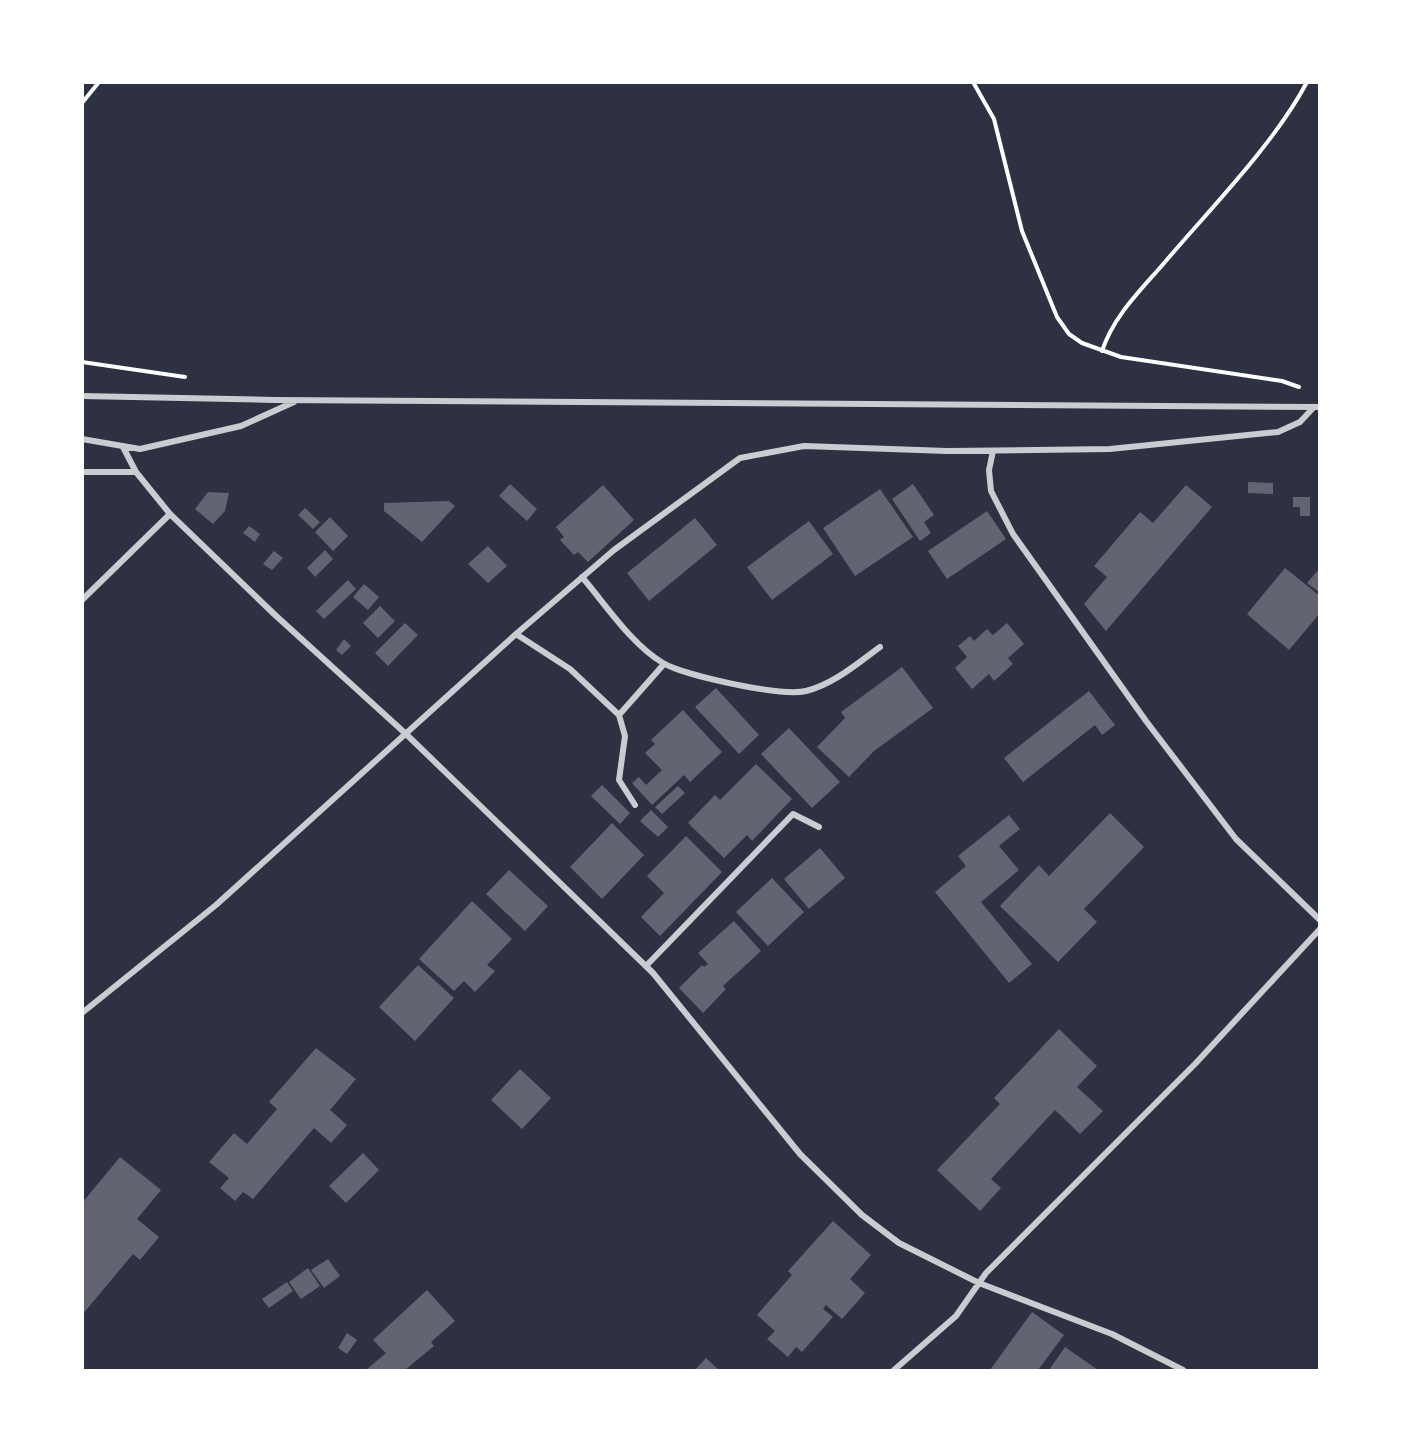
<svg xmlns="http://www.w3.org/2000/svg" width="1402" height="1453" font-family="Raleway,sans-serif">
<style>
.building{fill:#626471}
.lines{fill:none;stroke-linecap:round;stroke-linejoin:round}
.path{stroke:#fff;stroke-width:4}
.minor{stroke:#caccd0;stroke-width:6}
</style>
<rect width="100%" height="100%" fill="#2d3142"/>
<path class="building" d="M1248 482 1273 483V494L1248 493Z
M510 484 537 509 527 521 499 496Z
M913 484 934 515 924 522 931 533 920 541 892 499Z
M603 485 634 520 588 562 578 552 574 555 560 540 564 537 556 527Z
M1186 485 1212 507 1106 631 1084 604 1107 577 1094 566 1140 512 1153 523Z
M880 489 913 537 855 576 823 528Z
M208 492 229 493 225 511 213 524 195 509Z
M1293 497H1310V516H1300V507H1293Z
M449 501 455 506 422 542 384 511V503Z
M305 508 320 522 313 529 298 515Z
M987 511 1006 539 947 579 928 551Z
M330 517 348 536 333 551 315 532Z
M695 518 717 545 649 601 627 573Z
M809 521 833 554 772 600 747 567Z
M249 526 260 534 255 542 243 533Z
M488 546 507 566 488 583 468 564Z
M325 550 333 559 315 577 307 568Z
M274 551 283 558 272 570 263 564Z
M1285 568 1320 596V613L1289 650 1247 614Z
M1320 568V593L1307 583Z
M348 580 356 589 324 619 316 611Z
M364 584 379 597 368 610 353 597Z
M380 606 395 621 378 638 363 623Z
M405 623 418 635 388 666 375 653Z
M1007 623 1024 644 1008 658 1013 664 994 681 989 674 972 689 955 668 967 657 958 646 970 636 974 641 987 629 993 635Z
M344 639 351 646 342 655 336 650Z
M902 667 933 708 874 751 849 777 817 747 845 718 841 712Z
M716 688 759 735 739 754 695 707Z
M1089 691 1115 725 1102 735 1095 725 1023 782 1004 758Z
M683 710 722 752 690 782 684 775 652 805 632 783 639 777 646 785 662 770 645 753 655 744 651 740Z
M789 728 840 782 812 808 761 754Z
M756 764 792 799 752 841 747 835 724 858 688 823 715 795 720 800Z
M602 785 630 813 620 824 591 796Z
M678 786 685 793 662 814 655 807Z
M651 810 668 827 658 837 640 821Z
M1110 813 1144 847 1084 909 1097 922 1058 962 1000 906 1039 865 1049 876Z
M1009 815 1020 829 999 846 1019 870 981 902 1032 964 1009 983 935 892 966 866 958 856Z
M612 823 644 855 602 899 570 867Z
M686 836 722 872 660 936 641 917 664 893 647 876Z
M820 848 845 878 809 909 784 879Z
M509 870 548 906 525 931 486 894Z
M772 878 804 912 768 946 736 912Z
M472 901 512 939 487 965 495 971 475 992 464 981 454 991 419 959Z
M734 921 761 951 723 986 726 989 703 1013 679 988 702 965 704 967 708 964 698 953Z
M418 965 454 998 415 1041 379 1007Z
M1059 1029 1097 1066 1077 1087 1103 1111 1080 1134 1055 1110 991 1179 1001 1188 980 1211 937 1170 1000 1104 994 1098Z
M316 1048 356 1079 330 1110 347 1125 331 1143 314 1128 253 1199 243 1192 235 1201 220 1188 229 1178 209 1162 234 1133 247 1144 277 1109 269 1102Z
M520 1069 551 1098 522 1129 491 1100Z
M363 1153 379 1170 346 1203 329 1186Z
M120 1157 161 1190 137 1219 159 1237 140 1260 133 1254 82 1315V1203Z
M833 1221 871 1255 850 1279 865 1293 842 1319 826 1305 823 1309 833 1317 802 1352 796 1347 788 1357 767 1339 775 1331 757 1315 792 1275 788 1271Z
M328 1259 340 1276 324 1288 311 1270Z
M308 1268 320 1286 301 1299 289 1282Z
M287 1282 293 1291 269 1308 262 1299Z
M427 1290 455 1321 431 1342 434 1346 405 1370H366L386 1353 373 1340Z
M1032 1312 1064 1335 1038 1370H990Z
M347 1333 357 1340 347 1354 338 1348Z
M1065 1347 1098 1370H1049Z
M706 1358 719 1370H695Z"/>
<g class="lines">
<path class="path" d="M973 82 994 119 1022 231 1057 317 1069 334 1082 343 1121 357 1282 381 1299 387
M82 103 99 82
M1102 351C1114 315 1141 290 1165 262 1210 209 1275 143 1307 82
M82 362 185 377"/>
<path class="minor" d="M82 396 275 400 1320 407
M82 439 140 449 241 426 294 402
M123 447 136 472 170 514 274 614 406 734 653 973 800 1154 862 1215 899 1243 979 1283 1112 1334 1183 1370
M993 451 989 470 991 491 1013 534 1146 721 1236 839 1320 920
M82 472H136
M582 577C606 605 632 645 663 663 685 676 782 697 806 691 834 684 858 663 880 647
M82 600 170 514
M516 634 570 669 619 715 625 736 619 780 635 805
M619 715 664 664
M646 966 793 814 819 827
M82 1013 216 905 516 634 614 550 740 458 804 446 947 451 1110 449 1278 432 1300 422 1314 407
M894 1370 956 1316 986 1273 1195 1064 1320 929"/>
</g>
<rect width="1402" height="1453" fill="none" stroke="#ffffff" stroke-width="168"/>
</svg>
